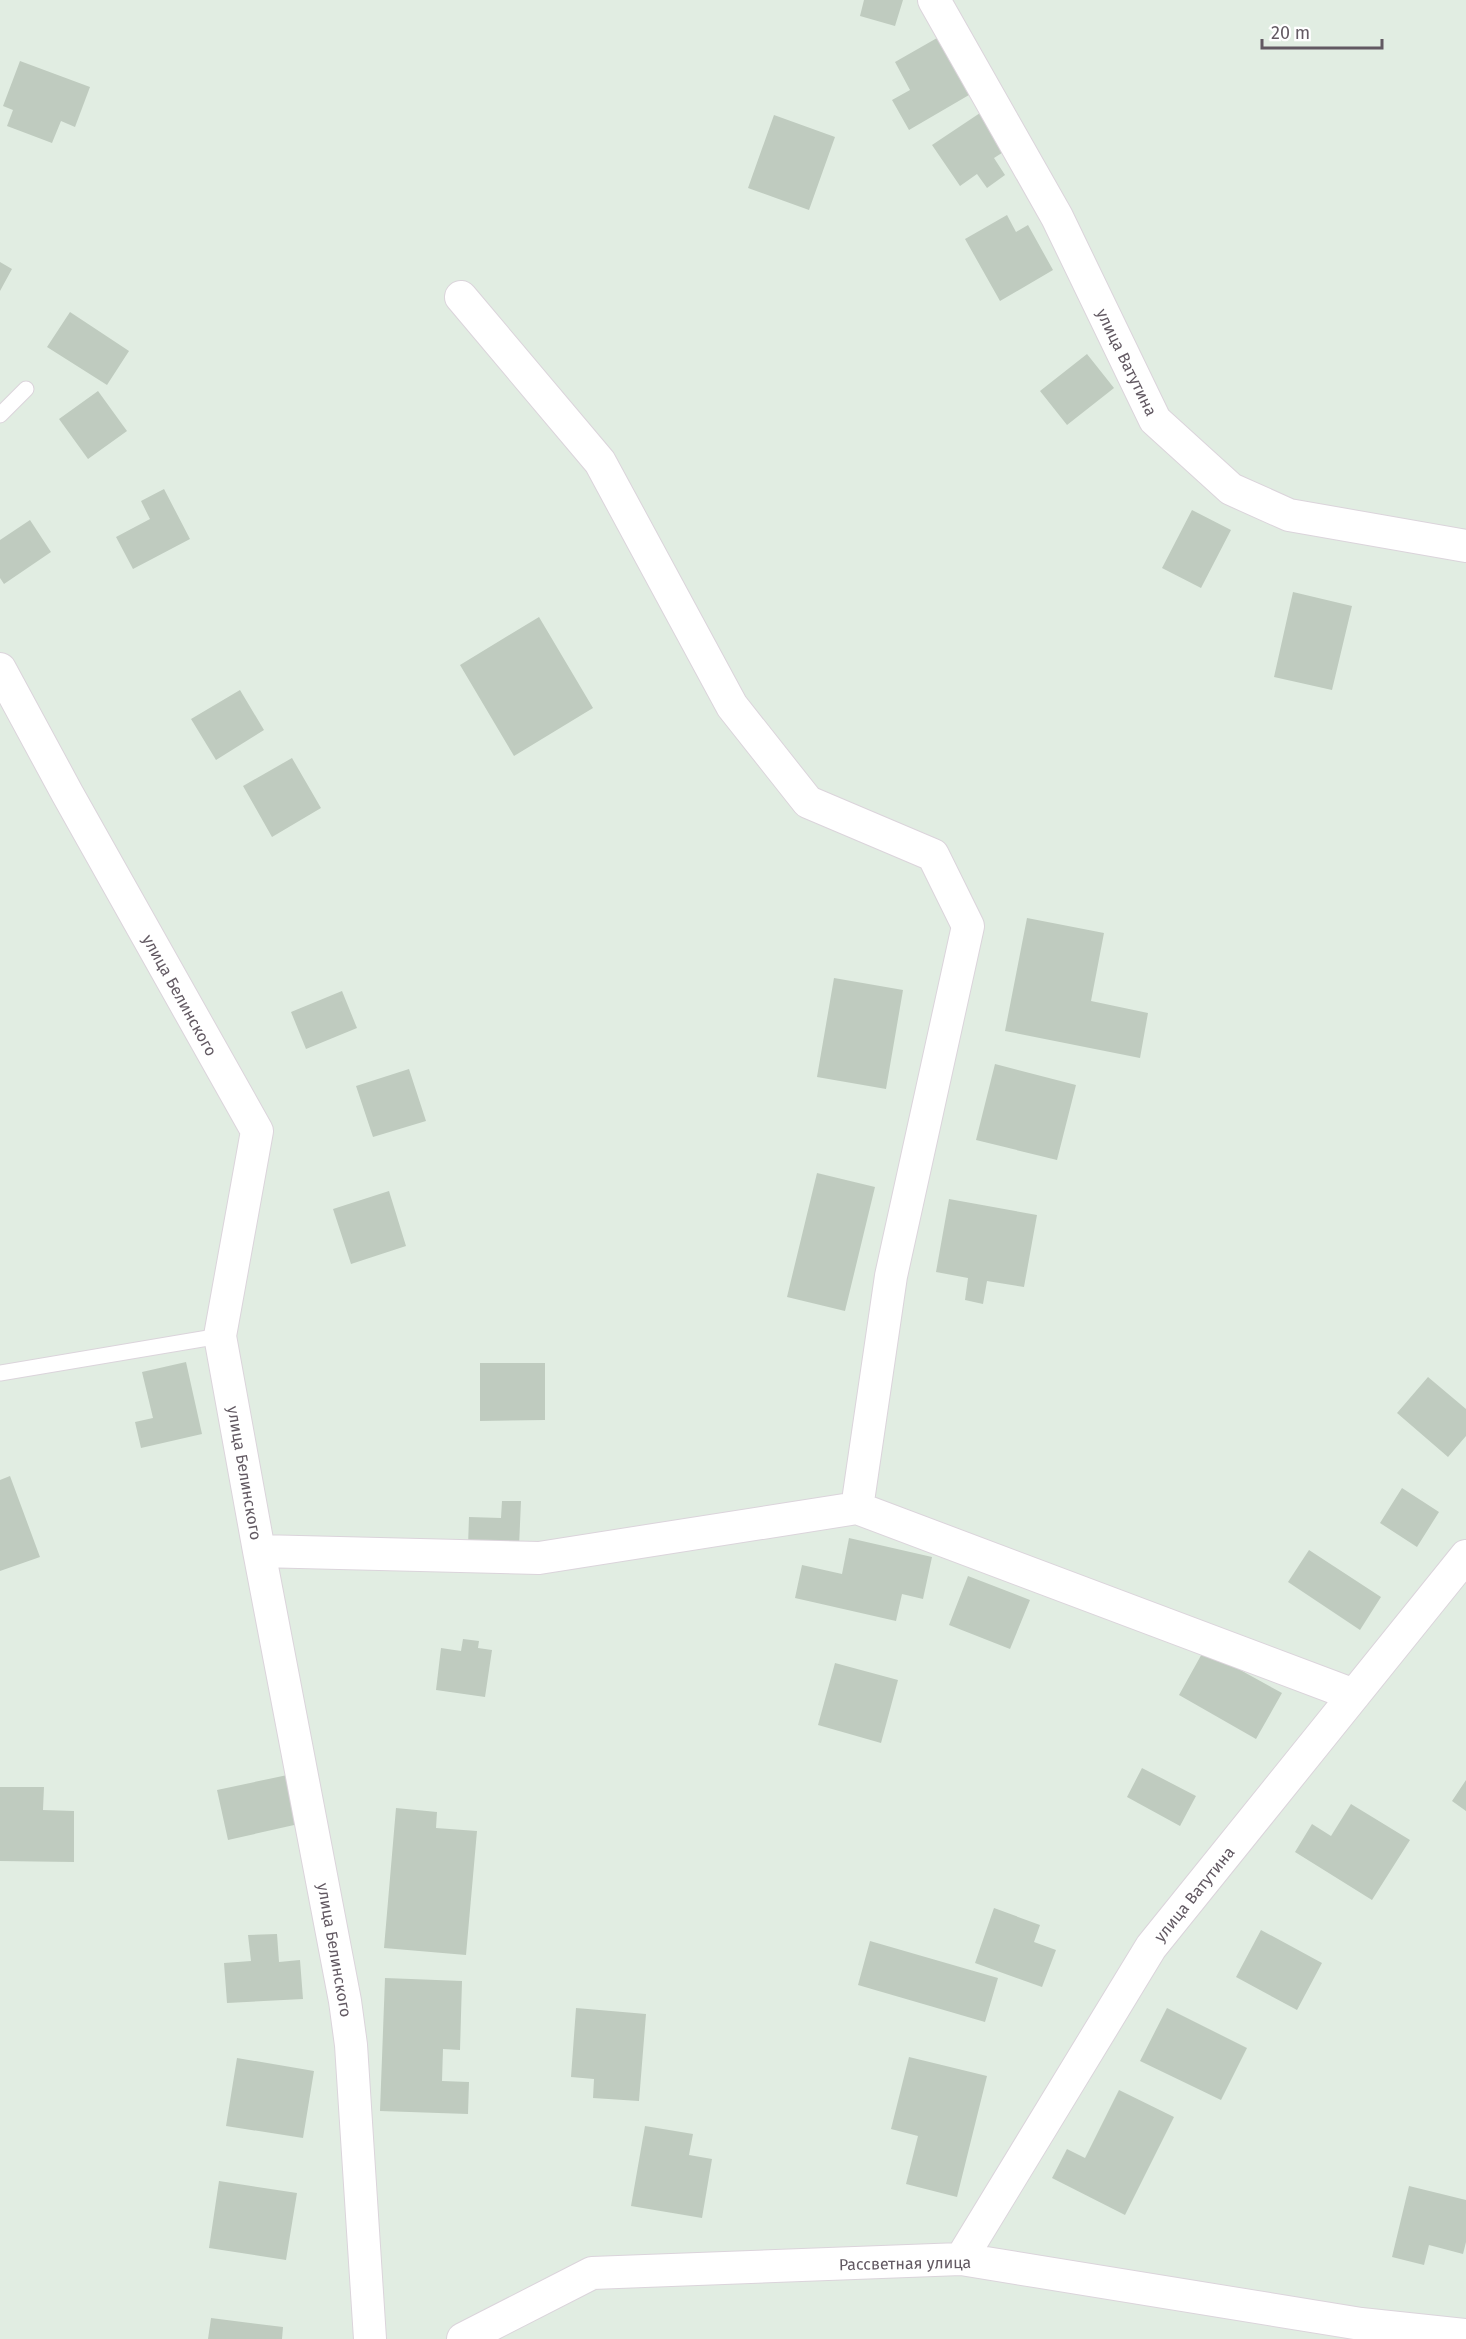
<svg xmlns="http://www.w3.org/2000/svg" width="1466" height="2339" font-family="'Fira Sans',sans-serif">
<style>
.building{fill:#bfcbbf}
.lines{fill:none;stroke-linecap:round;stroke-linejoin:round}
.service-casing{stroke:#dbd4db;stroke-width:17}
.minor-casing{stroke:#dbd4db;stroke-width:34}
.service{stroke:#fff;stroke-width:15}
.minor{stroke:#fff;stroke-width:32}
.labels{text-anchor:middle;stroke-width:5;stroke-linejoin:round;paint-order:stroke}
.street-label{font-size:16px;fill:#625962;stroke:#fff}
</style>
<rect width="100%" height="100%" fill="#e1ede2"/>
<path class="building" d="M864 0H903L895 26 860 16Z
M937 38 969 95 909 130 892 100 910 90 895 62Z
M20 61 90 87 75 127 61 121 52 143 7 126 13 110 3 106Z
M980 113 1005 151 994 158 1005 175 987 188 977 174 960 186 932 145Z
M774 115 835 137 809 210 748 188Z
M1007 215 1016 232 1028 225 1053 270 1000 301 965 239Z
M0 262 12 269 0 291Z
M70 312 129 351 107 385 47 347Z
M1087 354 1114 388 1067 425 1040 391Z
M98 391 127 431 88 459 59 419Z
M164 489 190 539 133 569 116 537 150 519 141 501Z
M1192 510 1231 530 1201 588 1162 568Z
M30 520 51 552 4 584 0 578V540Z
M1293 592 1352 606 1332 690 1274 677Z
M539 617 593 708 514 756 460 665Z
M240 690 264 730 216 760 191 719Z
M292 758 321 808 272 837 243 786Z
M1027 918 1104 933 1091 1001 1148 1013 1140 1058 1005 1031Z
M834 978 903 990 886 1089 817 1077Z
M342 991 357 1028 306 1049 291 1012Z
M995 1064 1076 1085 1057 1160 976 1140Z
M409 1069 426 1121 373 1137 356 1086Z
M817 1173 875 1187 845 1311 787 1297Z
M389 1191 406 1246 351 1264 333 1209Z
M949 1199 1037 1215 1024 1287 987 1281 983 1304 965 1300 968 1278 936 1272Z
M186 1362 202 1434 141 1448 135 1422 153 1418 142 1372Z
M480 1363H545V1420L480 1421Z
M1428 1377 1466 1409V1436L1448 1457 1397 1413Z
M10 1476 40 1557 0 1571V1480Z
M1402 1488 1439 1512 1417 1547 1380 1523Z
M502 1501H521L519 1547 468 1546 469 1517 501 1518Z
M849 1538 932 1557 923 1599 902 1594 896 1621 795 1598 802 1565 842 1574Z
M1309 1550 1381 1597 1360 1630 1288 1582Z
M968 1576 1030 1600 1010 1649 949 1625Z
M463 1639 479 1641 478 1648 492 1650 485 1697 436 1690 441 1648 461 1651Z
M1204 1650 1282 1693 1256 1739 1179 1695Z
M835 1663 898 1680 881 1743 818 1725Z
M1142 1768 1196 1796 1180 1826 1127 1797Z
M292 1774 303 1823 228 1840 217 1790Z
M1466 1780V1811L1452 1801Z
M0 1787H44L43 1810 74 1811V1862L0 1861Z
M1351 1804 1410 1840 1372 1900 1295 1852 1312 1824 1331 1836Z
M396 1808 437 1812 436 1828 477 1831 466 1955 384 1948Z
M994 1908 1040 1925 1034 1942 1056 1950 1042 1987 975 1963Z
M1261 1930 1322 1963 1297 2010 1236 1977Z
M277 1934 279 1962 300 1960 303 1999 227 2003 224 1963 251 1961 248 1935Z
M870 1941 998 1978 985 2022 858 1985Z
M385 1978 462 1981 460 2050 443 2049 442 2081 469 2082 468 2114 380 2111Z
M576 2008 646 2014 639 2101 593 2098 594 2079 571 2077Z
M1167 2008 1247 2048 1221 2100 1140 2061Z
M909 2057 987 2076 957 2197 906 2184 918 2136 891 2129Z
M237 2058 314 2071 303 2138 226 2126Z
M1119 2090 1174 2117 1125 2215 1052 2178 1067 2149 1085 2158Z
M645 2126 693 2134 689 2155 712 2159 702 2218 631 2206Z
M219 2181 297 2193 286 2260 209 2248Z
M1409 2186 1466 2200V2242L1463 2254 1429 2245 1424 2265 1392 2257Z
M211 2318 283 2327 282 2339H208Z"/>
<g class="lines">
<g class="service-casing">
<path id="service" d="M0 415 26 389
M0 1373 220 1336"/>
</g>
<g class="minor-casing">
<path id="minor" d="M934 0 1057 217 1155 420 1231 489 1289 515 1466 546
M461 297 600 462 732 706 808 802 933 855 968 926 891 1276 857 1508
M0 669 67 793 257 1131 220 1336 259 1551 345 2001 351 2045 370 2339
M259 1551 539 1558 857 1508 1354 1695
M961 2259 1151 1947 1466 1556
M463 2339 592 2273 961 2259 1361 2324 1466 2335"/>
</g>
<use href="#service" class="service"/>
<use href="#minor" class="minor"/>
</g>
<g class="labels">
<g class="street-label">
<text transform="translate(1127 362) rotate(64)" y="6">улица Ватутина</text>
<text transform="translate(180 995) rotate(61)" y="6">улица Белинского</text>
<text transform="translate(245 1473) rotate(80)" y="6">улица Белинского</text>
<text transform="translate(1194 1894) rotate(-51)" y="6">улица Ватутина</text>
<text transform="translate(335 1950) rotate(80)" y="6">улица Белинского</text>
<text transform="translate(905 2263) rotate(-1)" y="6">Рассветная улица</text>
</g>
</g>
<path d="M1262 39v9h120v-9" fill="none" stroke="#625962" stroke-width="3"/>
<text x="1271" y="39" font-size="18" fill="#625962" stroke="#ffffff" stroke-width="4.5" paint-order="stroke">20 m</text>
</svg>
